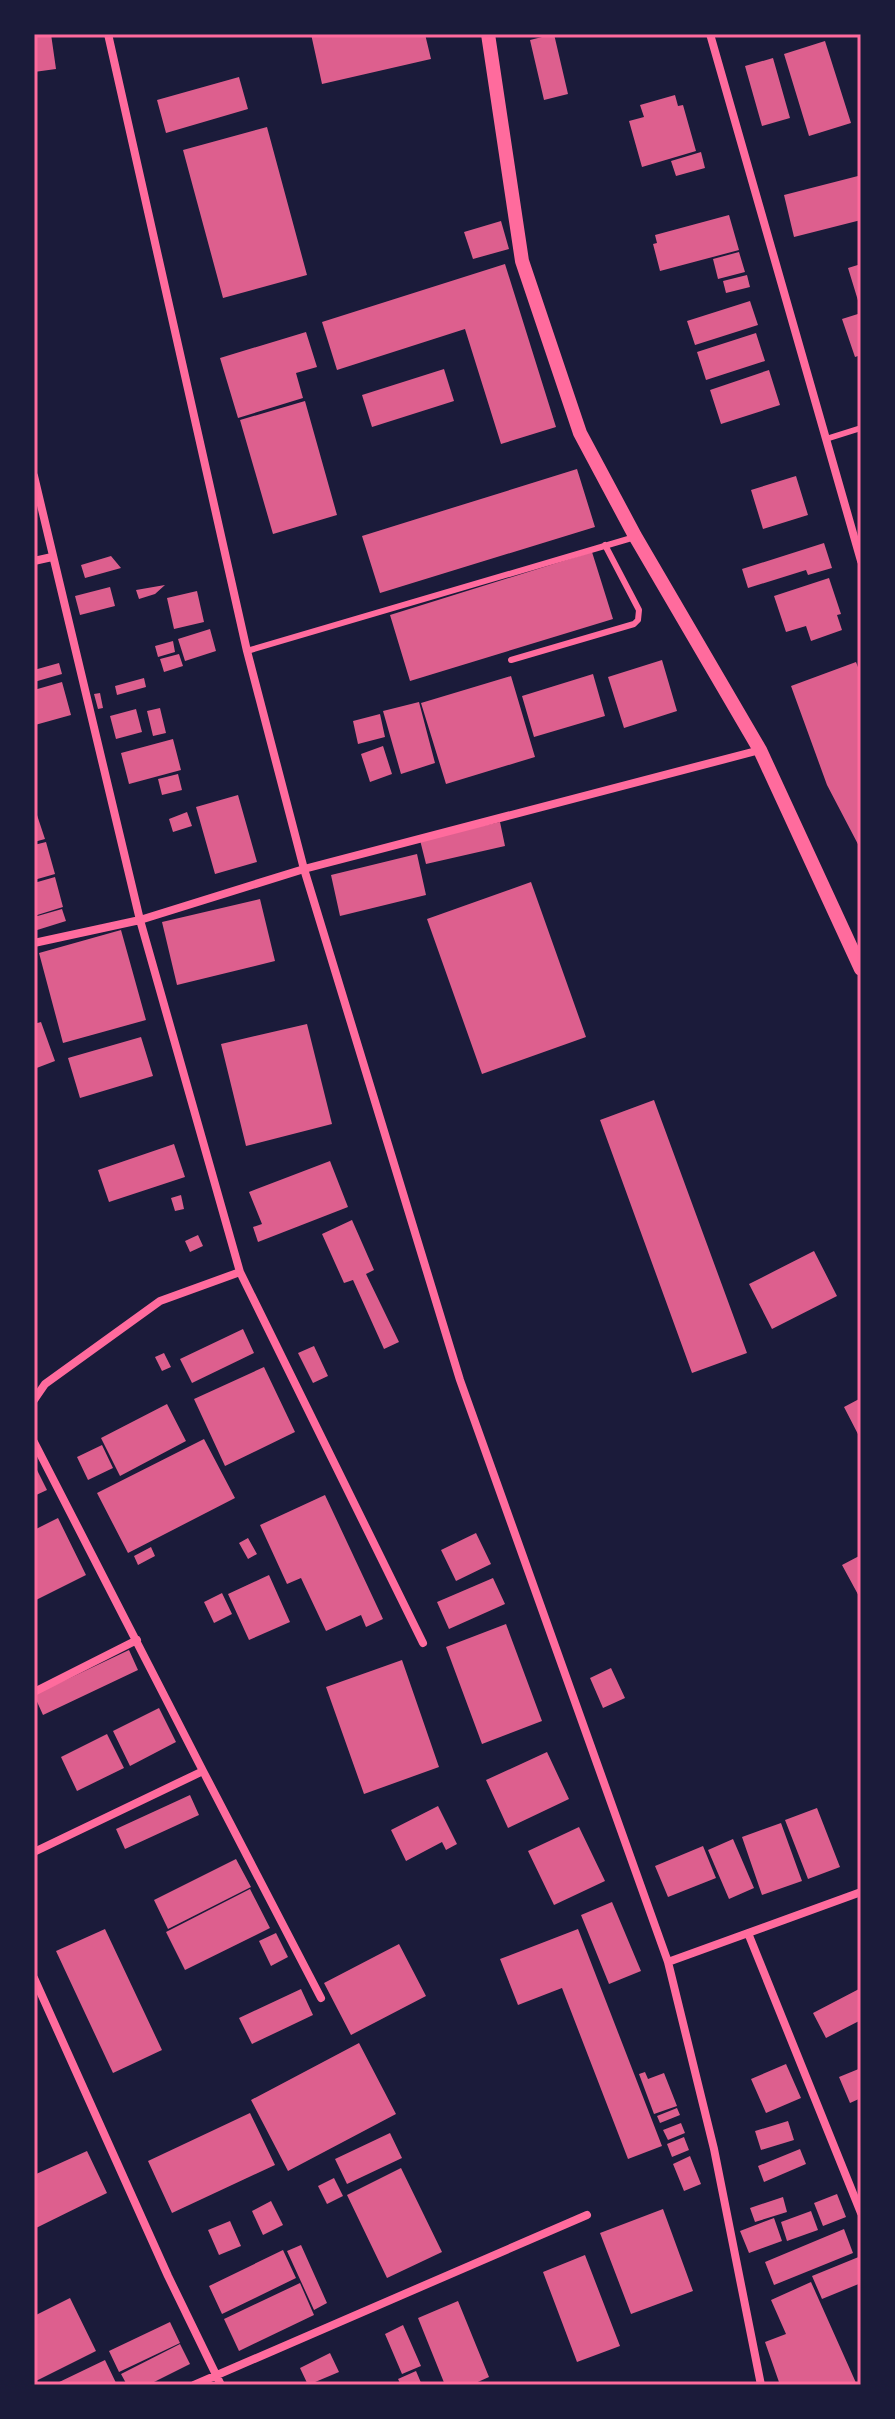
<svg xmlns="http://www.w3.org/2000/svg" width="895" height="2419" font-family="'DM Sans',sans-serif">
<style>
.building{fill:#dd5f8e}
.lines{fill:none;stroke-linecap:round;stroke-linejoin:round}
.service{stroke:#ff6b9d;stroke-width:6}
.minor{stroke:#ff6b9d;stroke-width:8}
.tertiary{stroke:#ff6b9d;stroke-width:14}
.neatline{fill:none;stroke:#ff6b9d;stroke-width:3}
</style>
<rect width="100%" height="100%" fill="#1b1b3a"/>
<path class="building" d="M34 34H51L56 69 34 72Z
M311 34H425L431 59 322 84Z
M554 34 568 94 544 100 530 40Z
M825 41 851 123 809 136 784 54Z
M773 58 790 118 762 126 745 66Z
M239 77 248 109 166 133 157 100Z
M675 95 678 106 683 105 696 151 642 167 629 121 644 117 640 105Z
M267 127 307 275 223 298 183 150Z
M701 152 705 168 676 176 671 161Z
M858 176 861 188V220L794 237 784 195Z
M729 215 739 250 660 271 653 244 657 243 655 235Z
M501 221 509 249 473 259 464 232Z
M739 252 745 272 718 279 713 259Z
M505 264 556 427 501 444 465 329 337 370 322 322Z
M861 264V307H860L848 268Z
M747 275 750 287 726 293 723 281Z
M750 301 758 325 695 345 687 321Z
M861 313V355L855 357 842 319Z
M306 332 317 367 296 373 303 398 238 418 220 358Z
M756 333 765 361 706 380 697 352Z
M444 369 454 401 372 427 362 395Z
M769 370 780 405 721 424 710 390Z
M305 401 337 515 273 534 240 420Z
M577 469 595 527 380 593 362 536Z
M796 476 808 515 763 529 751 490Z
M824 543 832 568 808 575 806 570 748 588 742 569Z
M592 552 613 619 410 681 390 615Z
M111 556 121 568 85 578 81 565Z
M829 578 841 614 837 615 842 630 811 641 806 626 786 632 774 596Z
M165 585 155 594 139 599 136 590Z
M110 587 115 606 80 615 75 596Z
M197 591 204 622 174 629 167 598Z
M210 629 216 651 185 661 178 639Z
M173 641 175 652 158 657 155 646Z
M179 654 183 666 164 672 160 659Z
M662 660 677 711 624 728 608 677Z
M856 662 861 675V850L827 785 791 686Z
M59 663 62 674 34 682V670Z
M593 674 605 716 534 737 522 696Z
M511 676 535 757 446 784 421 703Z
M144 678 146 687 117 695 115 686Z
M62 682 71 715 35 725 34 690Z
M100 693 103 708 98 709 94 694Z
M419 702 435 763 401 774 383 711Z
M160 708 166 733 153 736 147 711Z
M136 709 142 732 116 739 110 716Z
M380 714 385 737 358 744 353 721Z
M173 739 181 770 129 784 121 753Z
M383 746 392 774 370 782 361 754Z
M178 774 182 790 162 795 158 779Z
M238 795 257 862 215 874 196 807Z
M34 806 45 839 34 842Z
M187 812 192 826 173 832 169 819Z
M500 822 505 846 426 864 420 840Z
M46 842 55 874 34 880V845Z
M417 854 426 895 340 916 331 875Z
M55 877 63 907 34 916V883Z
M531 882 586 1037 482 1074 427 919Z
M260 899 275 961 177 985 162 922Z
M62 909 66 921 34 931V917Z
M121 930 146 1020 63 1043 39 953Z
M41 1022 55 1061 34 1069V1024Z
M307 1024 332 1124 246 1146 221 1044Z
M141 1037 153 1076 80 1098 68 1058Z
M654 1100 747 1353 692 1373 600 1120Z
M174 1144 185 1177 109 1202 98 1170Z
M330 1161 348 1207 258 1242 253 1227 262 1224 249 1192Z
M181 1195 184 1209 175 1211 171 1198Z
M352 1220 374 1270 366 1274 399 1342 384 1349 353 1280 344 1283 322 1234Z
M198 1235 203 1246 190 1252 185 1241Z
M814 1251 837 1296 772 1329 749 1284Z
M243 1329 254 1353 192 1383 180 1359Z
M314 1346 328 1376 313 1383 298 1353Z
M164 1353 171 1367 162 1371 155 1357Z
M264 1367 295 1432 225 1466 194 1399Z
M861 1398V1440L844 1407Z
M167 1404 186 1441 120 1476 101 1438Z
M204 1439 235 1498 128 1553 97 1493Z
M102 1445 113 1468 88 1480 77 1457Z
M34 1464 47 1490 34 1496Z
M325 1495 383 1619 366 1627 361 1615 326 1631 301 1578 287 1584 260 1525Z
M58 1518 86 1575 34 1601V1530Z
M476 1533 491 1564 456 1581 441 1550Z
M248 1538 257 1554 248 1559 239 1543Z
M151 1547 155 1556 138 1565 134 1556Z
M861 1555V1600L842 1565Z
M269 1575 290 1622 249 1640 228 1594Z
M493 1578 505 1604 449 1629 437 1602Z
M222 1593 232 1614 214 1623 204 1602Z
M506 1624 542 1721 482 1744 446 1647Z
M129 1650 138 1670 43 1715 34 1695Z
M402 1660 439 1767 364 1794 326 1687Z
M611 1668 625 1698 603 1708 590 1678Z
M159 1708 176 1742 130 1766 113 1731Z
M107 1734 124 1768 77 1791 61 1757Z
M547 1752 569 1799 508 1828 486 1780Z
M190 1795 199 1815 125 1849 116 1829Z
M438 1806 457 1844 446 1850 442 1842 406 1861 391 1830Z
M817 1808 840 1867 808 1879 785 1820Z
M781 1823 802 1881 762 1895 742 1837Z
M579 1827 605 1881 554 1905 528 1851Z
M733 1839 754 1888 729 1899 708 1850Z
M703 1846 716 1878 668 1897 655 1866Z
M236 1859 251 1887 168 1929 154 1900Z
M250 1889 270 1928 185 1970 166 1932Z
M612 1902 641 1971 609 1984 581 1915Z
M105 1929 162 2050 113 2073 56 1951Z
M578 1929 662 2146 628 2159 562 1988 518 2005 500 1959Z
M276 1933 288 1957 271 1966 259 1941Z
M399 1944 426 1996 351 2035 324 1983Z
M301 1989 313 2015 252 2044 239 2018Z
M859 1989 861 2020 826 2038 813 2013Z
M359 2043 396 2114 288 2171 251 2100Z
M786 2064 801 2098 766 2113 751 2079Z
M861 2068V2098L850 2103 839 2077Z
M645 2072 648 2079 664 2073 677 2106 654 2114 639 2074Z
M677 2108 680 2115 660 2123 657 2116Z
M250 2113 275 2165 172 2213 148 2161Z
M788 2121 794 2140 761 2150 755 2131Z
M681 2123 685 2133 668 2140 663 2130Z
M390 2133 402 2158 347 2184 335 2159Z
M684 2137 689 2150 672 2157 667 2144Z
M800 2149 806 2164 764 2182 758 2166Z
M87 2151 107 2193 36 2228 34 2223V2175Z
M690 2156 701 2184 684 2191 673 2164Z
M401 2168 442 2252 387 2278 347 2195Z
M334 2178 343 2196 327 2204 318 2186Z
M837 2194 846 2217 823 2226 814 2203Z
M783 2197 787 2212 755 2222 750 2208Z
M271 2201 283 2225 263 2235 252 2211Z
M663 2209 693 2291 631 2314 600 2233Z
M811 2211 818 2230 787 2241 781 2222Z
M774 2218 782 2241 749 2253 740 2231Z
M230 2221 241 2246 219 2255 208 2230Z
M844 2229 853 2253 774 2285 765 2262Z
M301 2245 327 2303 314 2310 287 2251Z
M283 2250 296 2278 222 2314 209 2286Z
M585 2255 620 2346 577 2362 543 2272Z
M861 2256V2283L822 2299 812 2276Z
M811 2282 857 2385H780L765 2342 786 2334 771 2300Z
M300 2283 314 2315 239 2351 224 2319Z
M70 2298 96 2351 34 2382V2316Z
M458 2301 489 2377 471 2385H445L418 2318Z
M170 2322 180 2343 119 2372 109 2351Z
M403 2325 421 2366 402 2374 385 2334Z
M180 2344 190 2364 148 2385H127L121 2374Z
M330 2353 339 2372 308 2385 300 2368Z
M105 2360 117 2385H53Z
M416 2371 422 2385H401L398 2379Z"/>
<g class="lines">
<path class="service" d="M826 439 861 428
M247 651 635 537
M511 660 634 624 638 620 639 610 605 545"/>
<path class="minor" d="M108 34 247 651 304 869 460 1380 668 1962 714 2149 761 2385
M710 34 861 561
M34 476 140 920 240 1272 423 1643
M34 561 52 557
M34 943 140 920 304 869 760 750
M34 1400 45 1384 160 1301 240 1272
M34 1442 203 1771 34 1852
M34 1692 137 1640
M203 1771 321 1998
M748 1933 861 2213
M668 1962 861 1892
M34 1978 168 2276 221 2385
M194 2385 587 2215"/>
<path class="tertiary" d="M488 34 522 261 580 433 635 536 760 750 861 969"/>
</g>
<rect width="895" height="2419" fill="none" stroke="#1b1b3a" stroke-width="72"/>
<rect x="36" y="36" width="823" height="2347" class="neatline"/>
</svg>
